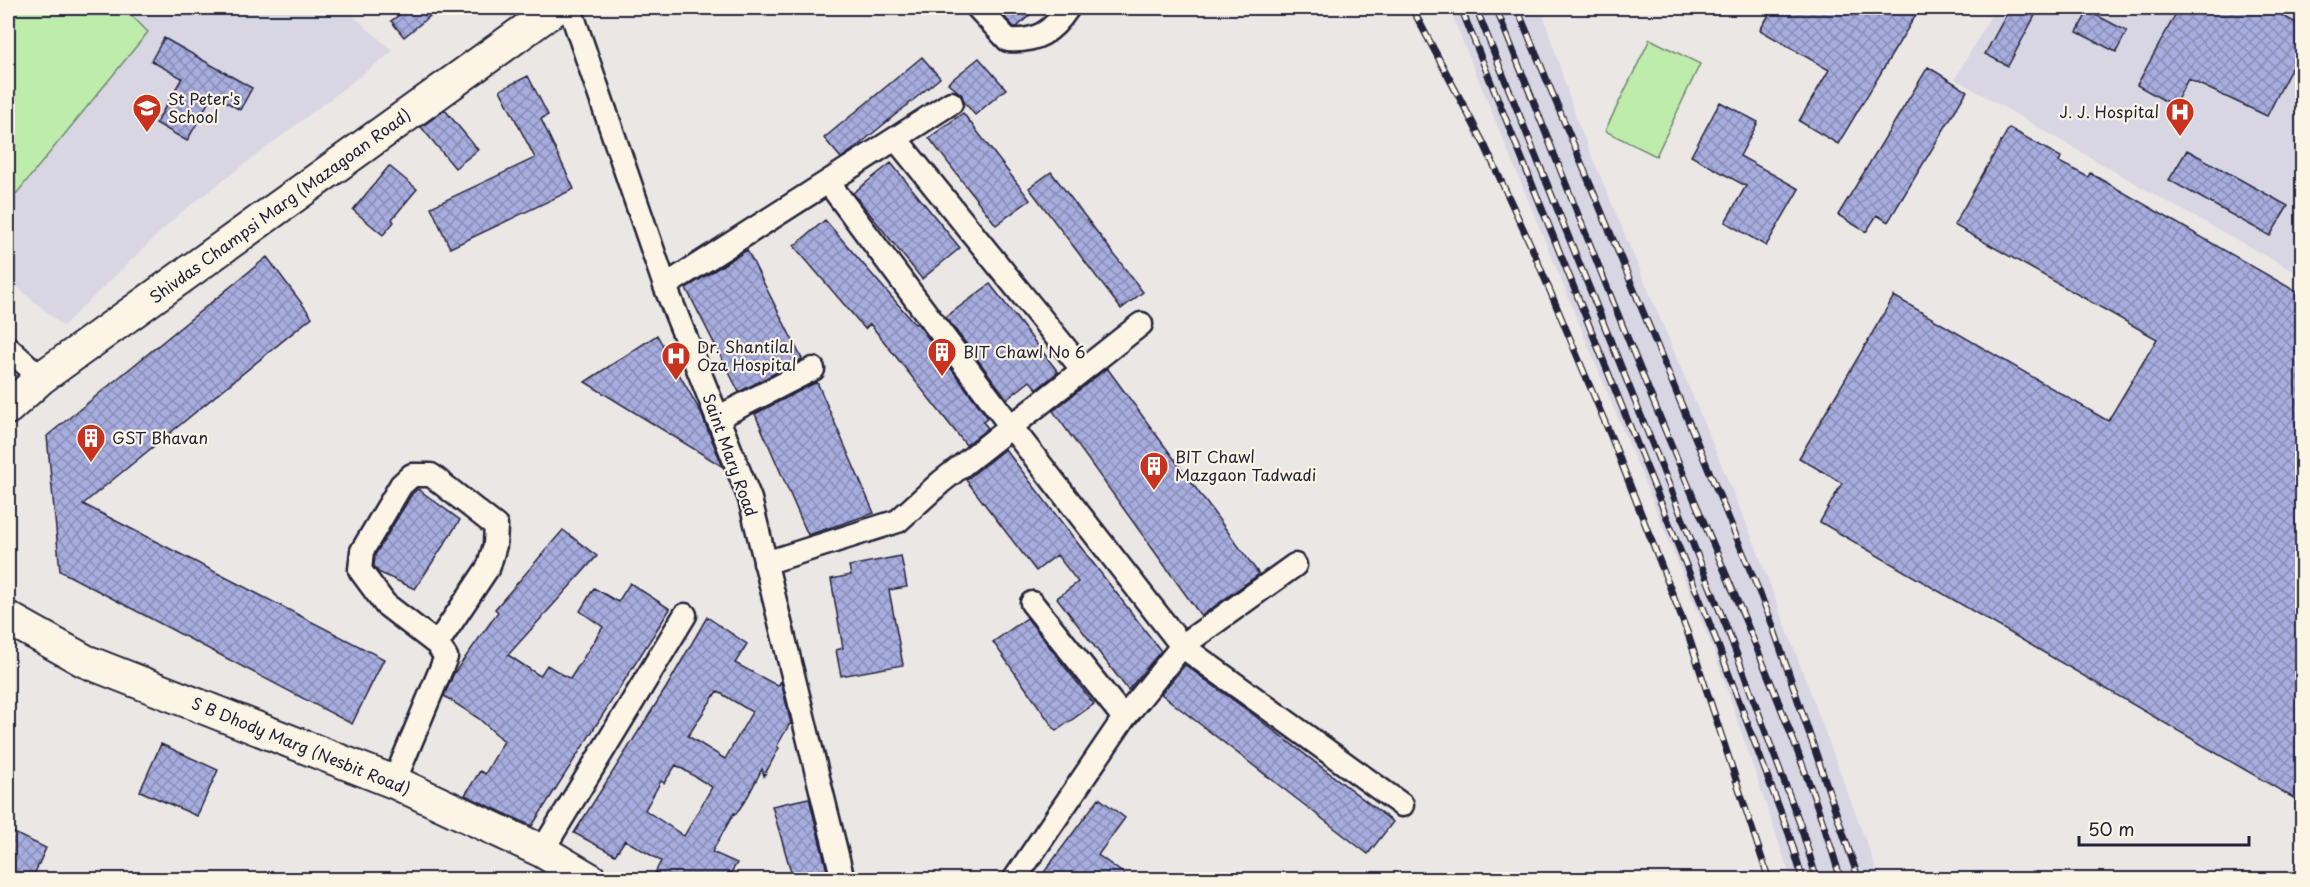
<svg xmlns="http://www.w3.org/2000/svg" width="2310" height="887" font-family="'Playpen Sans',sans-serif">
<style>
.built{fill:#d7d6e2}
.pitch{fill:#beecaa;stroke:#708772;stroke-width:1.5}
.building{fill:url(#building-cross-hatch);stroke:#22223b;stroke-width:1.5;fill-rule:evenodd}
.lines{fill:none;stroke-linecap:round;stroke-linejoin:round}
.street-casing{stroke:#22223b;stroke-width:27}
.secondary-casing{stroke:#22223b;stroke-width:36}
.street{stroke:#fcf5e5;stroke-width:22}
.secondary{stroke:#fcf5e5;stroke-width:32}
.rail-casing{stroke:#22223b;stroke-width:7}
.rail{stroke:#fcf5e5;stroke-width:4.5;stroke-dasharray:14;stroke-linecap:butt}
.labels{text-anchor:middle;stroke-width:4.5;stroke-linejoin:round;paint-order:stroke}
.poi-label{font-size:16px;fill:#22223b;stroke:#fcf5e5;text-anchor:start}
.street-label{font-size:16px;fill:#22223b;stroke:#fcf5e5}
</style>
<defs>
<pattern id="building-cross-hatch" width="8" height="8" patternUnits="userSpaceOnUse" patternTransform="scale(1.5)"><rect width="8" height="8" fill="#a7adde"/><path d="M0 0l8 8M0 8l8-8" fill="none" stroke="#888cb5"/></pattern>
</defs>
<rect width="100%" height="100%" fill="#ebe7e4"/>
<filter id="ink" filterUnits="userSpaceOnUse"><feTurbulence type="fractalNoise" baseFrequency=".0167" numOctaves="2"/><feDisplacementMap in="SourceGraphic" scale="12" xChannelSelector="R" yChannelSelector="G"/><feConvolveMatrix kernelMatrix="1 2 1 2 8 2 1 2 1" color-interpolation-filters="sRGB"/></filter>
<g filter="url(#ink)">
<path class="built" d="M8 8H344L393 51 179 214 63 326 8 279Z
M1449 8H1541L1577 121 1756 547 1880 879H1791L1714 651Z
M1995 8H2302V276L2159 197 1955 79Z"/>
<path class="pitch" d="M8 8H124L148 32 16 194 8 187Z
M1650 39 1700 64 1656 156 1605 131Z"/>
<path class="building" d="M409 8H440L404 37 391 21Z
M996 8H1037L1017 27H1014Z
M1773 8H1920L1838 144 1799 121 1829 70 1760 30Z
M2010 8H2039L2008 66 1985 54Z
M2179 8H2268L2302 26V47L2267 116 2188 79 2174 106 2137 85Z
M2088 11 2127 31 2116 52 2077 32Z
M164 38 252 88 240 110 213 94 187 141 156 123 182 78 151 61Z
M922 57 940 78 855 148 841 158 824 138Z
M979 58 1006 89 975 115 964 102 962 95 948 83Z
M1928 67 1967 91 1888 222 1877 215 1866 232 1838 215Z
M528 76 548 115 541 119 574 189 450 248 431 207 535 158 500 90Z
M1720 102 1758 122 1740 156 1799 189 1766 246 1725 222 1746 186 1691 156Z
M445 110 478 150 455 168 421 127Z
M963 113 1030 200 996 225 929 138Z
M2009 128 2061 157 2059 162 2088 177 2090 173 2302 295V803L1820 522 1842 483 1799 458 1894 296 2108 421 2157 339 1954 225Z
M2187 150 2288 206 2270 236 2169 180Z
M891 163 960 248 922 279 853 193Z
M389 166 417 189 392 219 394 222 383 235 353 210Z
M1051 172 1143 292 1121 309 1029 188Z
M825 220 915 324 917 323 988 418 983 422 988 428 966 445 870 324 865 329 794 246Z
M747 250 802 359 739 392 686 288Z
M267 257 312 317 83 504 384 659 352 724 60 571 47 436Z
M990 284 1058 372 1037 389 1030 381 1007 399 946 317Z
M657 335 700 411 723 467 585 382Z
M1107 368 1259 574 1201 616 1053 411Z
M817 382 874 513 808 535 755 414Z
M1005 449 1161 651 1128 690 1057 598 1078 582 1057 555 1036 571 966 480Z
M418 489 460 520 415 589 378 572 374 566 375 555 412 494Z
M563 530 597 556 508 655 540 676 547 665 570 679 603 627 580 611 594 588 618 602 630 583 670 609 532 826 465 795 480 771 485 774 504 741 478 718 444 696 454 673 498 612 495 609Z
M901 556 907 587 889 590 903 665 841 676 836 650 843 648 831 579 851 575 849 566Z
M707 617 747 644 735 663 778 686 781 681 791 724 789 725 777 746 779 748 764 776 762 769 748 796 736 814 734 813 712 852 737 863 727 879H669L655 873 661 861 625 840 615 855 574 833 666 688ZM717 691 752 712 725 759 688 736ZM676 765 712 787 684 836 645 810 661 781 664 783Z
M1027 618 1094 704 1056 731 993 642Z
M1185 665 1251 713 1393 822 1368 854 1161 694Z
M161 744 218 770 197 816 140 791Z
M809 798 829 879H793L772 806Z
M1099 798 1125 818 1098 855 1131 879H1039Z
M8 830 46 848 32 879H8Z"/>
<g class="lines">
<g class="street-casing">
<path id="street" d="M570 8 665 286 750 499 843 880
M978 8 1008 40C1037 42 1052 32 1068 8
M896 139 1083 370
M828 182 1012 428 1182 646 1402 805
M665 286 951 103
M8 348 41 378
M717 418 813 369
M765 563 898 521 941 482 1141 324
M1032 603 1124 718
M394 782 446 657 437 644 385 604 360 570 362 551 401 485 412 475H431L496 526 495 545 489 566 437 644
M542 851 685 615
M1014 880 1124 718 1182 646 1295 565"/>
</g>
<g class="secondary-casing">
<path id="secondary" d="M8 408 41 378 556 8
M8 618 85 661 394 782 542 851 591 880"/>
</g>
<use href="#street" class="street"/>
<use href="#secondary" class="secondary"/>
<g class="rail-casing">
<path id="rail" d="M1412 8 1485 146 1532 248 1612 439 1688 634 1769 880
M1461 8 1713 632 1789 834 1803 880
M1476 8 1728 631 1800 824 1817 880
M1496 8C1555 155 1612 303 1673 449 1732 591 1797 732 1841 880
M1517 8 1770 618 1859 880"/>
</g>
<use href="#rail" class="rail"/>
</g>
</g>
<defs>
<g id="school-pin" transform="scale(1.5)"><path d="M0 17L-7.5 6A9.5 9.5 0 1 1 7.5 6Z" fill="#c8321e" stroke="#fcf5e5"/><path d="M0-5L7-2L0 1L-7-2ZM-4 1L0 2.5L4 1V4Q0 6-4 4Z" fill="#fff"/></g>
<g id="hospital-pin" transform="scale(1.5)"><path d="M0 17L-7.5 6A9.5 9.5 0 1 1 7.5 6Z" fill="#c8321e" stroke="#fcf5e5"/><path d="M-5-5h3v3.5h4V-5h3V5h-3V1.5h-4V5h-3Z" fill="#fff"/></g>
<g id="building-pin" transform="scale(1.5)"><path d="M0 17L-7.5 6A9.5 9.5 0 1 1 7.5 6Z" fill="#c8321e" stroke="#fcf5e5"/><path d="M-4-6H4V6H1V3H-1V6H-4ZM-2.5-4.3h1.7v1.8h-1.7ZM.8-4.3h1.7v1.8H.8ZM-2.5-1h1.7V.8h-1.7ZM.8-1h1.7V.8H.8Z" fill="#fff"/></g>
</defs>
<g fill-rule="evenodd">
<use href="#school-pin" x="147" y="108"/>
<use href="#hospital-pin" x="2180" y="112"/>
<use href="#building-pin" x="942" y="352"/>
<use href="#hospital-pin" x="676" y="356"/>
<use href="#building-pin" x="91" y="438"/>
<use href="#building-pin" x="1154" y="466"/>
</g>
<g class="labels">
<g class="poi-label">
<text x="168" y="105">St Peter's<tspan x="168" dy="18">School</tspan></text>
<text x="2159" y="118" text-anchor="end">J. J. Hospital</text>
<text x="697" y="353">Dr. Shantilal<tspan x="697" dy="18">Oza Hospital</tspan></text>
<text x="963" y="358">BIT Chawl No 6</text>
<text x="112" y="444">GST Bhavan</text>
<text x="1175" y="463">BIT Chawl<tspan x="1175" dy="18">Mazgaon Tadwadi</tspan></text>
</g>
<g class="street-label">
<text transform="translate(280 206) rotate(-36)" y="6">Shivdas Champsi Marg (Mazagoan Road)</text>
<text transform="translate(730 455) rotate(70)" y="6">Saint Mary Road</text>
<text transform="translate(301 746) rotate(22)" y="6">S B Dhody Marg (Nesbit Road)</text>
</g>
</g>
<rect width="2310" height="887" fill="none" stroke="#fcf5e5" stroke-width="30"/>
<rect x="15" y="15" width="2280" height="857" fill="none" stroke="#22223b" stroke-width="2" filter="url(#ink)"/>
<path d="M2079 836v9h170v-9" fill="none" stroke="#22223b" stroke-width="3"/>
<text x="2088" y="836" font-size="18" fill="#22223b" stroke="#fcf5e5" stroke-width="4.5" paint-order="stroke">50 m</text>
</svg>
